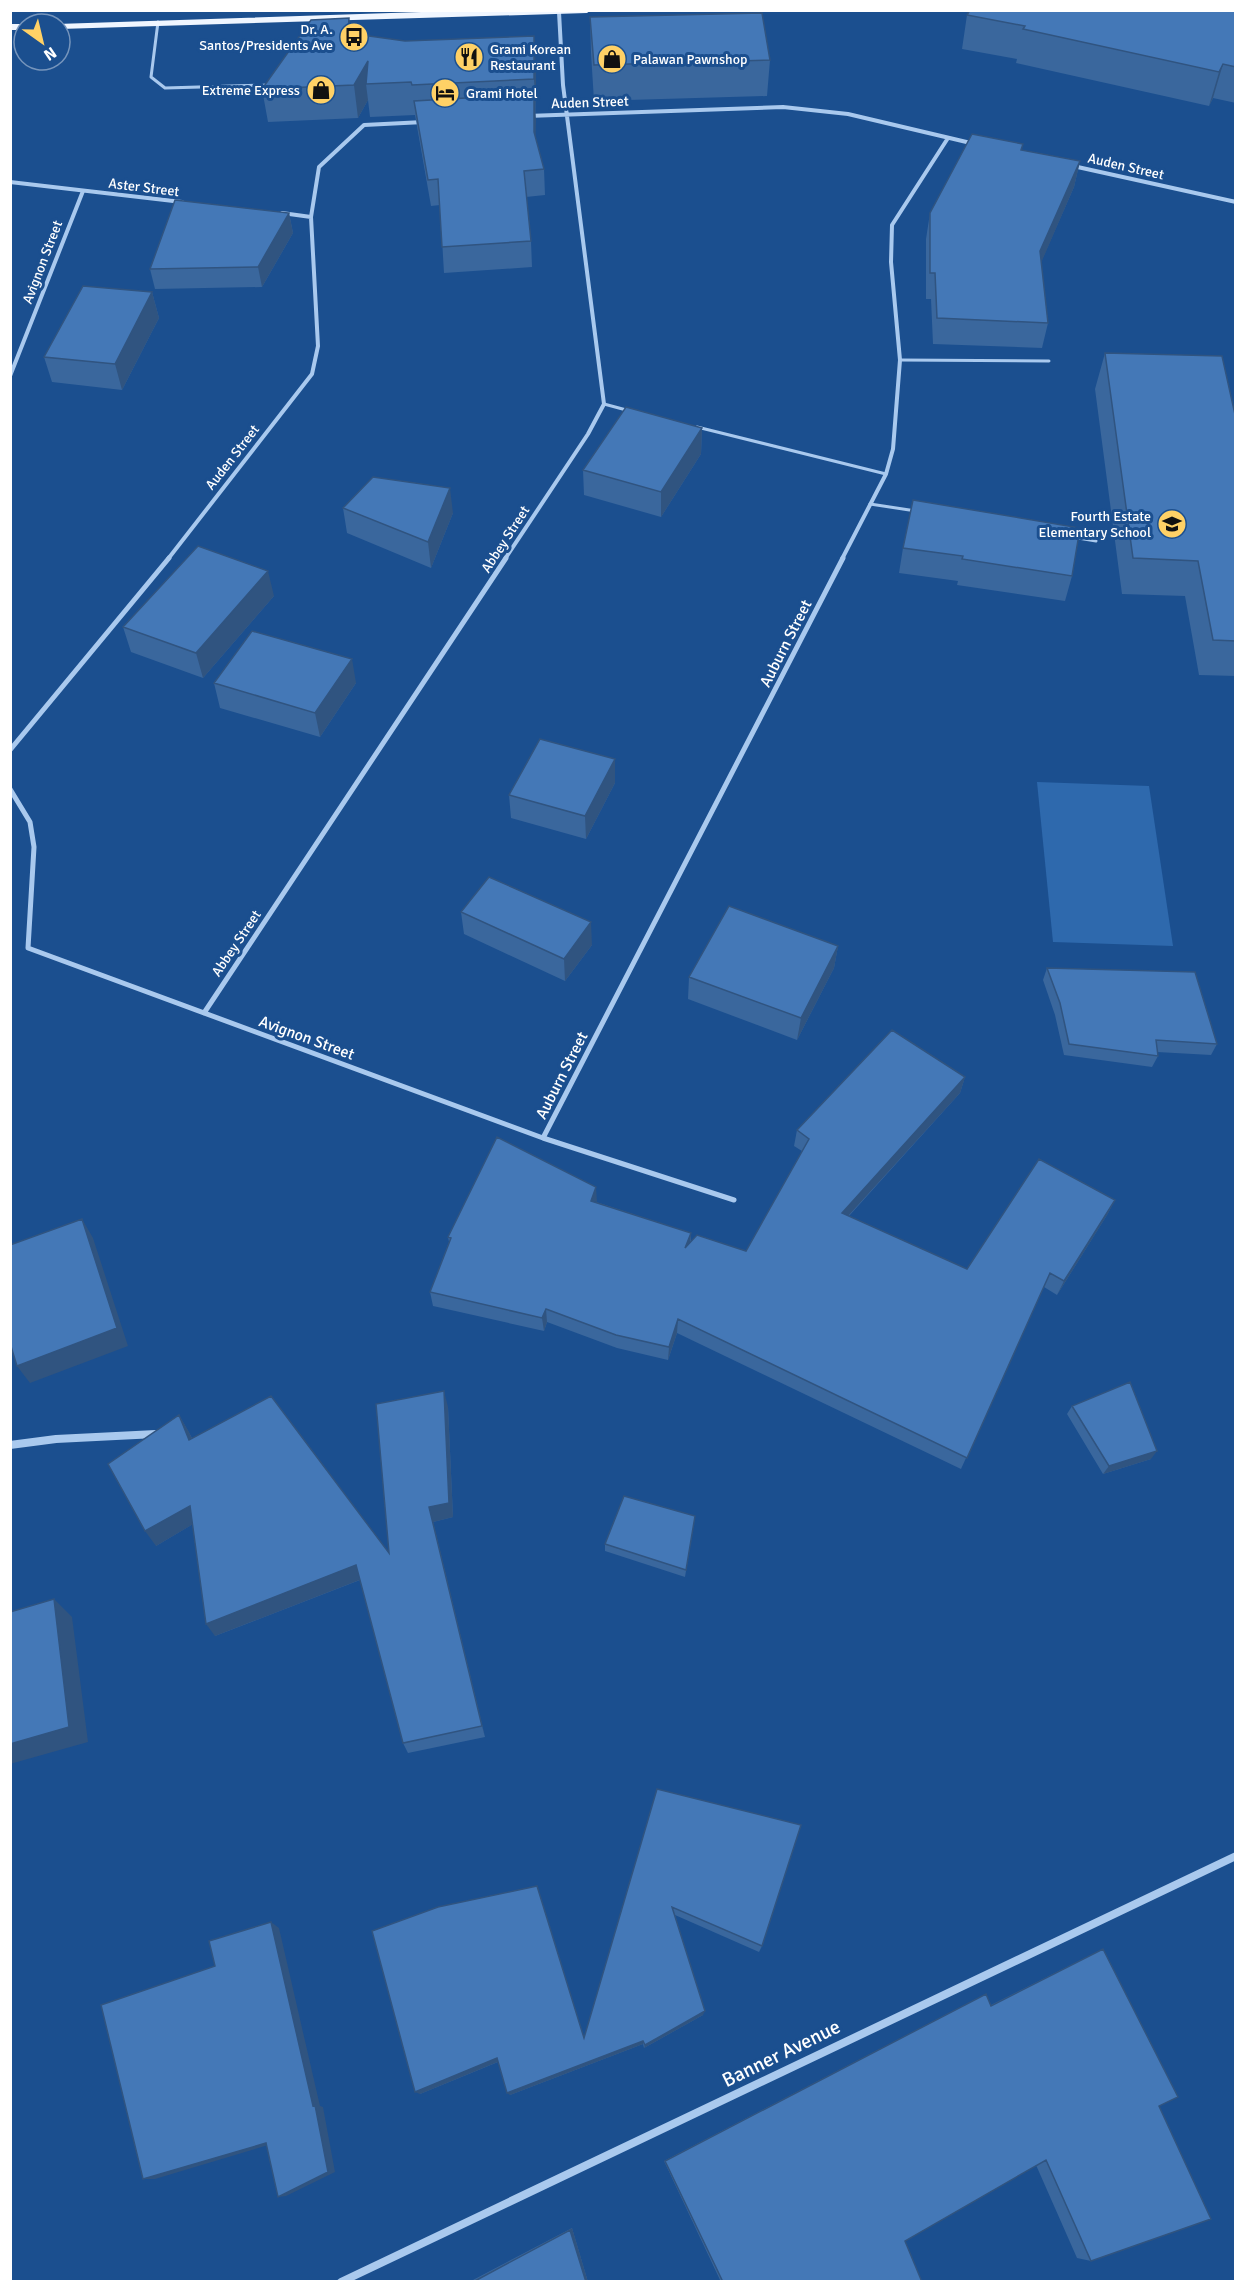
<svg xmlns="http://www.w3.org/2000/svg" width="1246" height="2292" font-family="Signika,sans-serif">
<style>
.green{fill:#2e69ad}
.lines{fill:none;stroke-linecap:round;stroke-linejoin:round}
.service{stroke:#a9c9ee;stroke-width:3}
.minor-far2{stroke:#a9c9ee;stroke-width:4}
.minor-far1{stroke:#a9c9ee;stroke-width:5}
.minor{stroke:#a9c9ee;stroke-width:8}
.primary{fill:#f0f6ff;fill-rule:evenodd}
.wall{fill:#3a679d}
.shaded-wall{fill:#305480}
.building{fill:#4478b7;stroke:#305480;stroke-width:1.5}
.labels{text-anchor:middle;stroke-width:6;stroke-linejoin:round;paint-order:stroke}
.far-poi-label{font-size:14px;fill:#fff;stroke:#1b4f8f;text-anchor:end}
.far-street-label{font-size:14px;fill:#fff;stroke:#1b4f8f}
.street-label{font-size:16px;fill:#fff;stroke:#1b4f8f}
.near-street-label{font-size:20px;fill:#fff;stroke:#1b4f8f}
</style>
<rect width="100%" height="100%" fill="#1b4f8f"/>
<path class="green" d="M1037 782 1149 786 1173 946 1053 942Z"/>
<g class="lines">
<path class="service" d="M158 22 151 77 165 88 269 85
M900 360 1049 361
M604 404 630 411
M697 427 886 474
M870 504 916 511
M1072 537 1096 541"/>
<path class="minor-far2" d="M527 116 783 107 848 114 975 144
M1073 166 1236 202
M10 182 182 202
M282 213 311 217
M10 376 83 191
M168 559 312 374 318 346 311 217 319 167 364 125 424 122
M505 559 588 434 604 404 563 85 559 12
M842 559 886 474 893 449 900 360 891 262 892 225 948 138"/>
<path class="minor-far1" d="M10 750 169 558
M10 789 30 822 34 847 28 948 543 1138 734 1200
M204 1013 506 558
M543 1138 843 558"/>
<path class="minor" d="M10 1445 56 1439 156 1434
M341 2282 1236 1856"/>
<path class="primary" d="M482 10H591L587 13 60 29V24H57Z
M10 24H24V30H10Z"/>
</g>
<path class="wall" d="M1236 10V103L1213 98 1209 106 1016 63 1017 59 962 49 967 15Z
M590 17 770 60 767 96 594 101 591 53Z
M351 34 536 69 535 137 544 169 545 195 526 197 531 241 532 267 444 273 440 205 431 206 415 115 370 117 368 100 358 118 268 122 262 89Z
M1022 150 1080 161 1074 187 1041 262 1048 323 1042 348 933 344 931 299H926V239L930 213Z
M289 213 293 233 262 287 155 289 150 269Z
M152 292 159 318 122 390 52 382 44 357Z
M1105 353 1236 419V676L1199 675 1185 596 1122 594 1095 389Z
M702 428 701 454 661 517 584 495 583 470Z
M913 500 1072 576 1065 601 957 585 958 581 899 573 903 548Z
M343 508 453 513 431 568 347 533Z
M274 596 203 678 131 652 123 627Z
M214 683H356L320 737 220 708Z
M615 759V783L586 839 511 818 509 795Z
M461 912 592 945 565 981 464 934Z
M838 946 834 968 797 1040 688 999 689 977Z
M1047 968 1217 1044 1211 1055 1157 1052 1158 1056 1152 1067 1064 1055 1055 1015 1043 980Z
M965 1077 960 1093 849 1216 967 1269 1115 1200 1107 1215 1057 1295 1044 1287 961 1469 677 1333 668 1360 617 1348 547 1322 544 1331 433 1306 430 1292 449 1242 448 1237 596 1202 691 1233V1242L746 1251 802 1151 794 1146 797 1130Z
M1072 1406 1151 1459 1103 1474 1067 1414Z
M448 1407 453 1517 433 1522 485 1737 408 1753 403 1743 360 1580 215 1636 193 1524 156 1546 179 1415 192 1438 389 1553Z
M695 1516 685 1577 605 1551V1544Z
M657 1789 762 1946 759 1952 675 1915 703 2015 644 2048 643 2044 510 2095 498 2062 420 2094 372 1931 584 2038Z
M1103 1949 1159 2106 1091 2261 1077 2258 1036 2165 905 2241 922 2282H721L664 2161 976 1999 991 2005Z
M572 2228 588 2282H471L473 2280Z"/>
<path class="shaded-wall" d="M349 18 353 51 348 33Z
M534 36 536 69V112L534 79Z
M368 61 366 84 368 100 358 118 354 85Z
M1223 64 1213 98 1209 106 1219 72Z
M534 94 536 120 535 158 534 132Z
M1080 161 1074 187 1035 277 1040 251Z
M289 213 293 233 262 287 258 267Z
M152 292 159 318 122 390 115 364Z
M702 428 701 454 661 517V492Z
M450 488 453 513 431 568 428 542Z
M268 571 274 596 203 678 196 653Z
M352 659 356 683 320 737 315 713Z
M615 759V783L586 839 585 816Z
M591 922 592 945 565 981 564 959Z
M838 946 834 968 797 1040 801 1018Z
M965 1077 960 1093 838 1227 842 1213Z
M596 1187 597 1202 591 1201Z
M1115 1200 1107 1215 1057 1295 1064 1281Z
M82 1219 93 1238 128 1346 30 1383 17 1366Z
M691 1233 690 1247 685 1248Z
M546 1309 547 1322 544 1331 542 1318Z
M678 1319 677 1333 668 1360 669 1347Z
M444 1391 448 1407 453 1517 433 1522 485 1737 482 1726 429 1507Z
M179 1415 189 1432 199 1455 189 1440Z
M1157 1451 1151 1459 1103 1474 1109 1466Z
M190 1506 200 1520 156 1546 145 1531Z
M356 1565 362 1579 215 1636 206 1624Z
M54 1599 72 1617 88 1742 10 1764V1744Z
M271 1922 279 1928 320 2106 323 2107 335 2172 286 2196 278 2197 313 2106Z
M705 2011 703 2015 644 2048 645 2045Z
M643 2041V2044L510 2095 507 2093Z
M497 2058 500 2061 420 2094 415 2092Z
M266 2143H275L155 2179H143Z
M572 2228 588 2282H586L570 2230Z"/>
<path class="building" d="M970 10H1236V67L1223 64 1219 72 1023 29 1025 26 967 15Z
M762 13 770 60 594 65 590 17Z
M349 18 348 33 405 41 534 36V79L412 85 411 82 366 84 368 61 354 85 262 89 311 20Z
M534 94V132L544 169 524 171 531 241 442 247 438 179 428 180 414 101Z
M972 134 1023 144 1021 150 1080 161 1040 251 1048 323 937 318 935 273H930V213Z
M175 200 289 213 258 267 150 269Z
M83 286 152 292 115 364 44 357Z
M1105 353 1222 356 1236 419V641L1213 640 1198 561 1133 558Z
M626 407 702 428 661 492 583 470Z
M373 477 450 488 428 542 343 508Z
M913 500 1080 528 1072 576 962 559 963 556 903 548Z
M198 546 268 571 196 653 123 627Z
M252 631 352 659 315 713 214 683Z
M540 739 615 759 585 816 509 795Z
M489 877 591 922 564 959 461 912Z
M729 906 838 946 801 1018 689 977Z
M1047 968 1195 972 1217 1044 1156 1040 1158 1056 1069 1044 1060 1003Z
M892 1030 965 1077 842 1213 967 1269 1039 1159 1115 1200 1064 1281 1050 1273 967 1458 678 1319 669 1347 616 1335 546 1309 542 1318 430 1292 451 1238 448 1237 497 1137 596 1187 591 1201 691 1233 685 1248 697 1235 746 1251 809 1139 797 1130Z
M82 1219 117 1328 17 1366 10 1343V1245Z
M1130 1382 1157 1451 1109 1466 1072 1406Z
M444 1391 449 1503 429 1507 482 1726 403 1743 356 1565 206 1624 190 1506 145 1531 108 1464 179 1415 189 1440 271 1396 389 1553 376 1404Z
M624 1496 695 1516 686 1570 605 1544Z
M54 1599 69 1727 10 1744V1612Z
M657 1789 801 1825 762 1946 672 1907 705 2011 645 2045 643 2041 507 2093 497 2058 415 2092 372 1931 438 1907 537 1886 584 2038Z
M271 1922 313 2106 315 2105 328 2172 278 2197 266 2143 143 2179 101 2005 215 1966 209 1941Z
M1103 1949 1178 2097 1159 2106 1211 2219 1091 2261 1046 2160 905 2241 922 2282H723L665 2161 986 1994 991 2006Z
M570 2230 586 2282H473Z"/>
<defs>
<g id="bus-disc" transform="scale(1.5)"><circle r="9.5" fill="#ffd166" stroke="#1b4f8f"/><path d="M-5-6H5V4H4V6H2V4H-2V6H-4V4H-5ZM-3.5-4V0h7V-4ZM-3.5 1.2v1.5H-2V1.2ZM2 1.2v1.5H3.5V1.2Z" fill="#111"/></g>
<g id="restaurant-disc" transform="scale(1.5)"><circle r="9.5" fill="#ffd166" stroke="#1b4f8f"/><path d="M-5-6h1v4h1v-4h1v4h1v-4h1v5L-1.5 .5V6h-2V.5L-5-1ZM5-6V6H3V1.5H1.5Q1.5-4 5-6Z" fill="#111"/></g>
<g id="shop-disc" transform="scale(1.5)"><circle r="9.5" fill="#ffd166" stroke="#1b4f8f"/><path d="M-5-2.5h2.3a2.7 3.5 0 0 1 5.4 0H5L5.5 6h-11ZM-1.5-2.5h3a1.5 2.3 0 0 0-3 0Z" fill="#111"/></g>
<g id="hotel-disc" transform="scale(1.5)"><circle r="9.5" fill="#ffd166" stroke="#1b4f8f"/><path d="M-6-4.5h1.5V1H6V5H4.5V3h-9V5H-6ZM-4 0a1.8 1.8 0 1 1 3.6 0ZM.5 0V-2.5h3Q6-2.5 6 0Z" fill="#111"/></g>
<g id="school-disc" transform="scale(1.5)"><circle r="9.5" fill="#ffd166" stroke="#1b4f8f"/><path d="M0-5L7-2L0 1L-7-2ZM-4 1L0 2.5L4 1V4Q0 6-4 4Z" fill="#111"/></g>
</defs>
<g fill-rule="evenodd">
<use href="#bus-disc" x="354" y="37"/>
<use href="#restaurant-disc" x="469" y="57"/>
<use href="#shop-disc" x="612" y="59"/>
<use href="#shop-disc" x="321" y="90"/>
<use href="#hotel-disc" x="445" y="93"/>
<use href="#school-disc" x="1172" y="524"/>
</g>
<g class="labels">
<g class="far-poi-label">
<text x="333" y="34">Dr. A.<tspan x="333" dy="16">Santos/Presidents Ave</tspan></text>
<text x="490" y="54" text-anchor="start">Grami Korean<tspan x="490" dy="16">Restaurant</tspan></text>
<text x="633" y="64" text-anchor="start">Palawan Pawnshop</text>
<text x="300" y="95">Extreme Express</text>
<text x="466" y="98" text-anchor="start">Grami Hotel</text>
<text x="1151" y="521">Fourth Estate<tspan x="1151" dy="16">Elementary School</tspan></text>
</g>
<g class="far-street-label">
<text transform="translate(590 102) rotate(-2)" y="5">Auden Street</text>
<text transform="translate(1126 166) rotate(13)" y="5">Auden Street</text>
<text transform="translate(144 187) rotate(7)" y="5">Aster Street</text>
<text transform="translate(42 262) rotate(-69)" y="5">Avignon Street</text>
<text transform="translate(232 457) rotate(-52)" y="5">Auden Street</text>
<text transform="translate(505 539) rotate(-57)" y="5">Abbey Street</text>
<text transform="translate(236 943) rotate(-56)" y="5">Abbey Street</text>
</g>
<g class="street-label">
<text transform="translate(785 643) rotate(-63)" y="6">Auburn Street</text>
<text transform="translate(307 1037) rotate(20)" y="6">Avignon Street</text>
<text transform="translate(561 1075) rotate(-63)" y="6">Auburn Street</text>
</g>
<g class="near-street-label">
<text transform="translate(781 2053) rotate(-26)" y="7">Banner Avenue</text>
</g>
</g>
<rect width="1246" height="2292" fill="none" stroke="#ffffff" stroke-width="24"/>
<g transform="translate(42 42) rotate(146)"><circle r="28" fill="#1b4f8f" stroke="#7695bc" stroke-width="1.5"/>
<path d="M0-4.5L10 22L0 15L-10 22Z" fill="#ffd166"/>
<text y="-9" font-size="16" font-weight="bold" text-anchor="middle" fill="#ffffff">N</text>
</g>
</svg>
